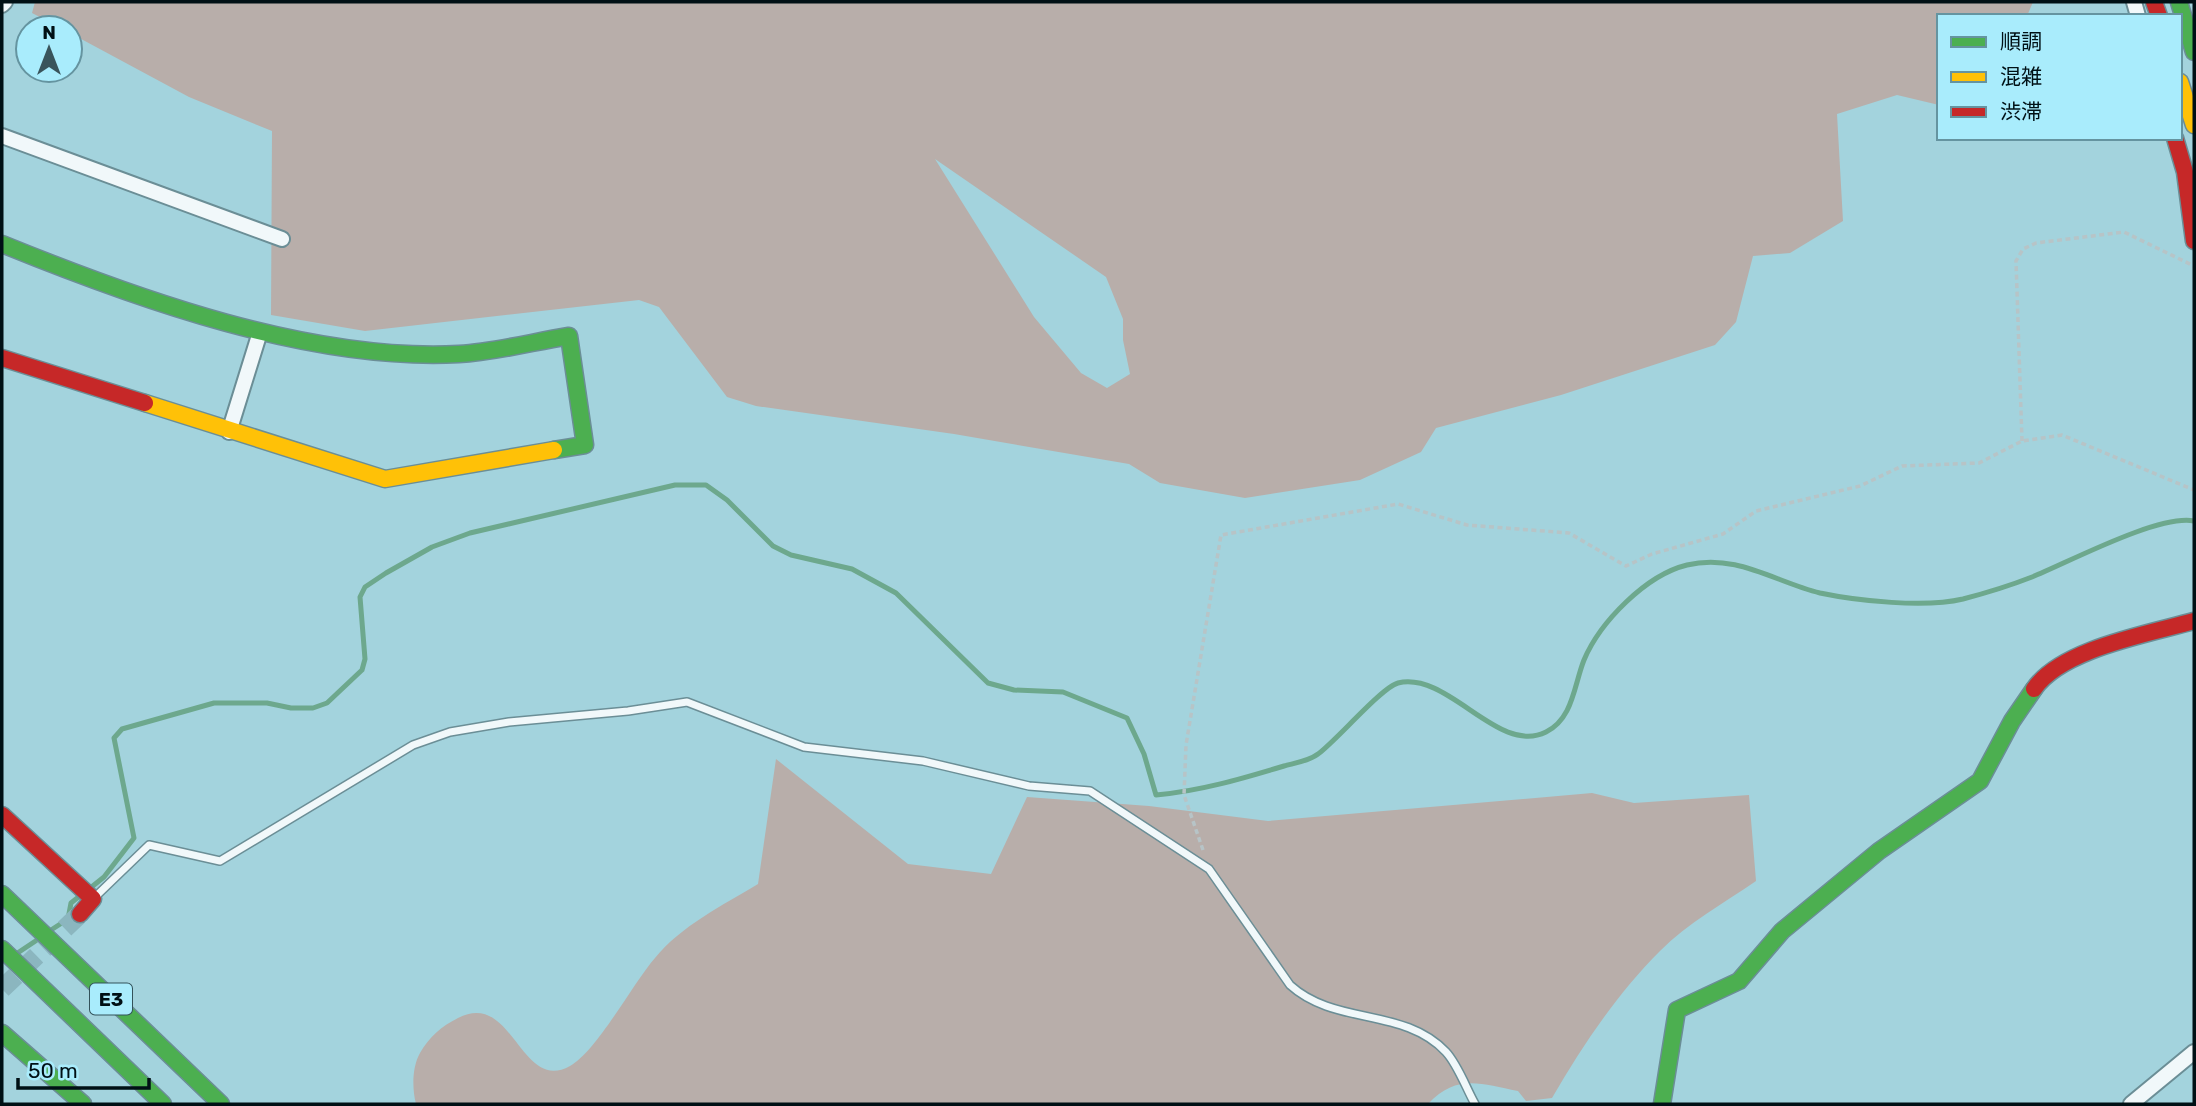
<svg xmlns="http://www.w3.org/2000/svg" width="2196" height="1106" font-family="Rubik,'Noto Sans JP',sans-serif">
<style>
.green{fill:#b8aeaa;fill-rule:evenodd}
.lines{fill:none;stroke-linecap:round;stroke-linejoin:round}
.stream{stroke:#6da88d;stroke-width:5}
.secondary-tunnel{stroke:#8bb6bf;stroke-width:19;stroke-dasharray:19 10;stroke-linecap:butt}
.lane-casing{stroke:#6b8e96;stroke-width:10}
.street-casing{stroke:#6b8e96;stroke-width:18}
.fast-casing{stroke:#6b8e96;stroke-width:19}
.slow-casing{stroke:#6b8e96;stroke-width:19}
.jam-casing{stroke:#6b8e96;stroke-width:19}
.path{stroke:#b7c4c7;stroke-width:3.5;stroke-dasharray:5 3.5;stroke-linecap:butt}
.lane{stroke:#f1f8fa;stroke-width:7}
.street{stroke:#f1f8fa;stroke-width:14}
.fast{stroke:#4caf50;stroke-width:16}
.slow{stroke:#ffc107;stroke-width:16}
.jam{stroke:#c62828;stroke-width:16}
.labels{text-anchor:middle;stroke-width:5;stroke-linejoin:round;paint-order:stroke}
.shield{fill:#a9ecfc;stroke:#33525a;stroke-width:2}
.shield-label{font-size:19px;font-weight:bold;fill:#001015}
</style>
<rect width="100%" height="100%" fill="#a3d3dd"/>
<path class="green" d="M35 2H2033L2027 16H1939V105L1897 95 1837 114 1843 221 1790 253 1753 256 1736 322 1715 345 1561 395 1436 428 1421 452 1360 480 1245 498 1160 483 1129 464 954 434 756 406 727 397 659 307 639 300 365 331 271 315 272 131 189 97 70 33V28H61L32 13ZM935 159 1106 277 1123 319V340L1130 374 1107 388 1081 373 1034 317Z
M776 759 908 864 991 874 1027 797 1149 806 1268 821 1592 793 1634 803 1749 795 1756 881C1724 903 1688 923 1660 951 1617 994 1582 1046 1552 1098L1526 1101 1518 1091C1481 1084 1457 1073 1428 1104H416C412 1089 412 1067 420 1053 429 1037 442 1026 458 1018 513 989 520 1094 570 1066 597 1051 633 983 655 958 681 926 723 905 758 884Z"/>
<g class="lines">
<path class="stream" d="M89 889 104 877 134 838 114 738 122 729 214 703H267L291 708H313L327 703 362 670 365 659 360 597 365 587 386 573 432 547 470 533 675 485H706L727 500 773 546 791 555 852 569 896 593 988 683 1014 690 1063 692 1127 718 1144 754 1156 795C1200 791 1241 779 1284 766 1295 763 1309 761 1318 754 1336 741 1382 687 1398 683 1449 671 1498 756 1546 732 1573 719 1574 685 1584 660 1600 622 1646 575 1687 565 1736 553 1775 582 1820 593 1858 601 1925 608 1963 599 1986 593 2009 586 2032 577 2069 562 2159 514 2194 521
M51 930 68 919 71 903 81 895
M16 954 37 940"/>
<path class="secondary-tunnel" d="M2 989 80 914"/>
<g class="lane-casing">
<path id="lane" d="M94 898 149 845 220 861 413 745 450 732 509 722 628 711 687 702 804 747 923 761 1029 786 1090 791 1209 869 1290 985C1335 1026 1404 1007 1446 1052 1458 1065 1466 1088 1475 1104"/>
</g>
<g class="street-casing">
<path id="street" d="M2134 2 2138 16
M2 5 5 2
M2 136 282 239
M229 432 260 332
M2131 1104 2194 1052"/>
</g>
<g class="fast-casing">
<path id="fast" d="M2179 2 2194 52
M2 244C137 299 311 362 459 354 496 352 532 342 569 336L585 445 554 450
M2 894 221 1104
M2 949 163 1104
M2 1033 83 1104
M1662 1104 1677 1010 1739 981 1782 931 1879 851 1980 781 2012 721 2034 689"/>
</g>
<g class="slow-casing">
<path id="slow" d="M2180 82 2194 125
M145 403 385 479 554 450"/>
</g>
<g class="jam-casing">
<path id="jam" d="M2154 2 2159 16
M2175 138 2185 172 2194 241
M2 358 145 403
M2034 689C2061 649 2148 634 2194 621
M2 815 93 899 80 914"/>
</g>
<path class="path" d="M2022 441 2016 261 2023 249 2036 243 2124 232 2194 266
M1203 850 1184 795 1186 745 1221 535 1398 504 1467 525 1569 533 1626 566 1652 554 1723 534 1756 511 1860 486 1902 466 1979 463 2022 441 2062 435 2194 490"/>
<use href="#lane" class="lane"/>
<use href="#street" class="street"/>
<use href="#fast" class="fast"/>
<use href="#slow" class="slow"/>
<use href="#jam" class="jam"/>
</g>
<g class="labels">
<rect class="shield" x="90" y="983.5" width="42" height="31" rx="5"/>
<g class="shield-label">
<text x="111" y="1006">E3</text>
</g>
</g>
<rect width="2196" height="1106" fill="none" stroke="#001015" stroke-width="7"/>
<rect x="1937" y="14" width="245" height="126" fill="#a9ecfc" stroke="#6594a0" stroke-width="2"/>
<rect x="1951" y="37" width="35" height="10" fill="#4caf50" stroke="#6594a0" stroke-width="2"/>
<text x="2000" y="49" font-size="21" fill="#001015">順調</text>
<rect x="1951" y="72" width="35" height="10" fill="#ffc107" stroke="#6594a0" stroke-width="2"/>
<text x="2000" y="84" font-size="21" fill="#001015">混雑</text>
<rect x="1951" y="107" width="35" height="10" fill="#c62828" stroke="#6594a0" stroke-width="2"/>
<text x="2000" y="119" font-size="21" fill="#001015">渋滞</text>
<g transform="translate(49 49)"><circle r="33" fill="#a9ecfc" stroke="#6594a0" stroke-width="2"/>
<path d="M0-5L12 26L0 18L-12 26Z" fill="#39545b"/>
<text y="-10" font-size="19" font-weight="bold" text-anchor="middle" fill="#001015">N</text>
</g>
<path d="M18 1078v10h131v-10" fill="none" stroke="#001015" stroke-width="3.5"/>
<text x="28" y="1078" font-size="21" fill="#001015" stroke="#a9ecfc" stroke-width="5" paint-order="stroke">50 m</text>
</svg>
